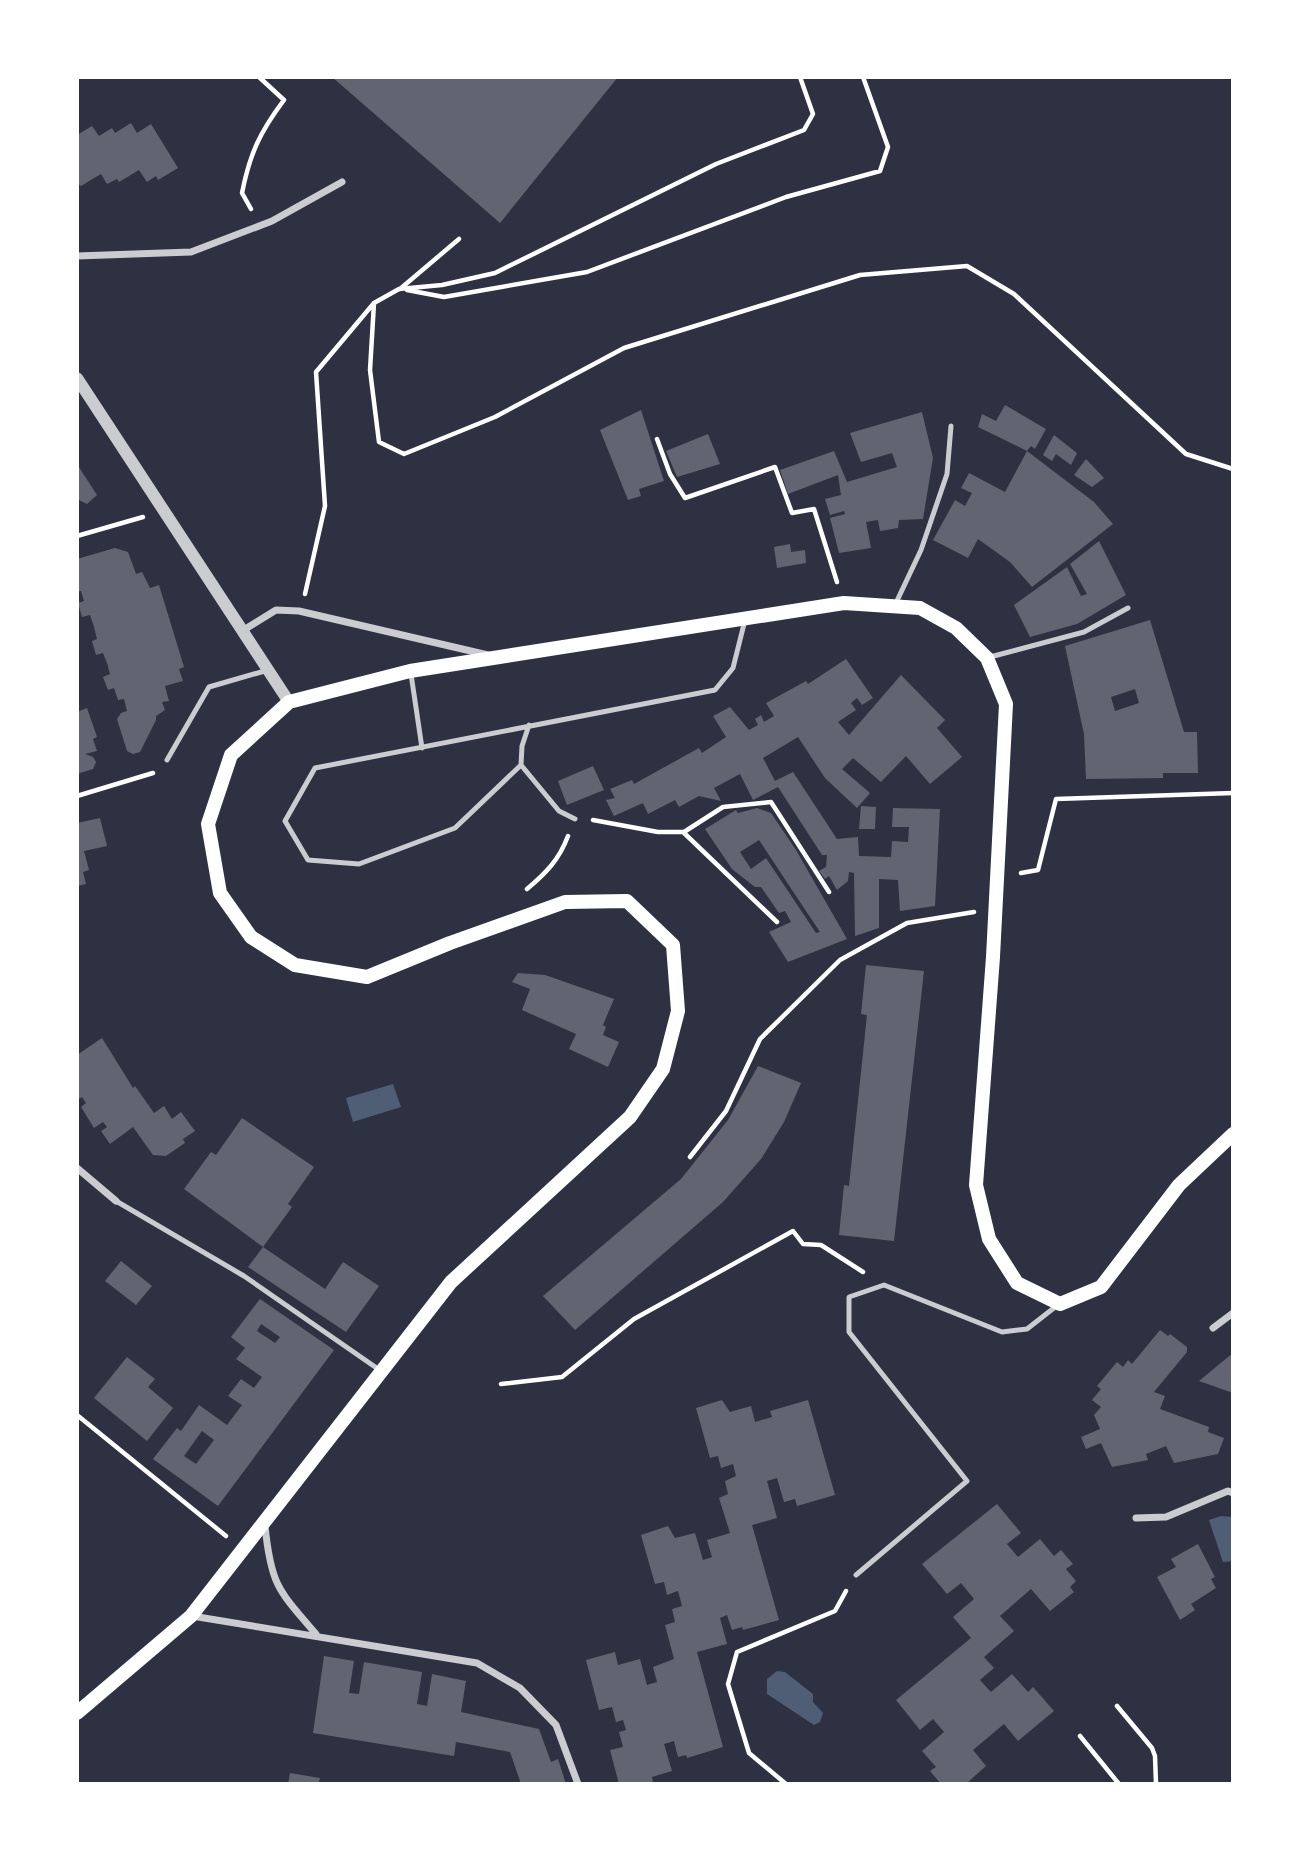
<svg xmlns="http://www.w3.org/2000/svg" width="1310" height="1861" font-family="'PT Sans Narrow',sans-serif">
<style>
.water{fill:#4f5d75}
.building{fill:#626471;fill-rule:evenodd}
.lines{fill:none;stroke-linecap:round;stroke-linejoin:round}
.path{stroke:#fff;stroke-width:4.5}
.service{stroke:#caccd0;stroke-width:5}
.minor{stroke:#caccd0;stroke-width:7}
.tertiary{stroke:#caccd0;stroke-width:12}
.secondary{stroke:#fff;stroke-width:14}
</style>
<rect width="100%" height="100%" fill="#2d3142"/>
<path class="water" d="M393 1084 401 1107 353 1122 346 1098Z
M1221 1516 1233 1517V1561L1223 1562 1209 1520Z
M777 1671 785 1672 813 1694V1702L823 1713 820 1722 814 1725 767 1694V1679Z"/>
<path class="building" d="M332 77H618L500 223Z
M131 123 137 133 151 124 178 168 158 180 156 176 147 182 139 170 119 182 117 179 107 184 101 174 81 186 77 183V135L92 126 99 136 112 128 115 133Z
M1005 405 1046 429 1035 449 1031 446 1027 451 978 427 982 414 996 421Z
M641 410 664 481 639 489 641 496 628 500 600 430Z
M922 412 933 458 923 519 899 520 898 528 880 531 878 520 866 522 871 548 839 553 830 518 845 514 844 511 830 515 825 499 841 495 838 475 788 494 780 470 834 451 847 482 897 467 892 453 861 462 850 433Z
M708 434 720 464 677 477 666 451Z
M1054 435 1077 453 1071 465 1056 454 1052 461 1043 455Z
M1027 451 1094 502 1113 524 1032 587 1010 562 978 539 968 558 933 540 955 500 965 506 972 493 961 488 969 473 1005 492Z
M1086 459 1104 478 1092 487 1074 475Z
M77 464 97 495 87 504 79 500 77 505Z
M1099 541 1126 595 1077 624 1030 637 1014 605 1067 567 1081 596 1087 594 1070 564Z
M790 544 791 552 805 550 806 563 777 568 774 547Z
M115 548 128 552 136 574 142 572 150 588 159 585 184 667 179 669 183 681 165 686 169 701 162 702 165 710 156 716V720L140 752 133 754 127 751 117 719 121 713 127 711 124 699 118 700 114 688 108 690 103 677 110 674 107 663 103 653 96 655 92 641 97 639 94 627 90 615 82 617 78 603 84 601 81 591 77 592V559Z
M1150 620 1184 732H1197L1198 773H1163V778L1086 779 1084 734 1065 646ZM1135 689 1139 703 1115 711 1111 697Z
M846 659 873 698 862 705 857 698 851 703 856 710 838 722 849 735 901 675 945 720 937 728 962 757 930 784 906 756 881 782 853 758 842 769 870 793 857 808 825 778 798 737 763 758 775 781 793 772 837 839 858 837 859 856 891 857 892 841 908 842 909 827H892L893 808 940 809 935 906 900 911 898 880 879 879V928L855 936 854 873 849 872 848 881 837 890 829 876 825 879 819 871 826 867 827 855H822L778 787 753 800 740 774 714 788 721 801 699 796 679 807 675 800 648 814 643 803 614 816 606 800 615 798 610 789 632 780 634 784 699 748 702 753 726 737 713 716 730 707 749 730 758 725 755 719 761 715 764 722 774 716 766 703 806 681 808 684Z
M87 708 97 737 93 739 97 751 85 754 93 757 96 762 93 769 77 774V712Z
M593 766 604 790 567 805 558 781Z
M861 806 876 807 875 829H859Z
M757 808 771 813 796 850 847 939 788 962 769 932 791 922 785 911 779 913 761 887H755L732 869 705 829 736 810 738 813ZM759 840 792 890 820 932 816 933 766 858 751 869 740 852Z
M100 818 107 846 84 851 89 870 83 872 86 884 77 886V823Z
M866 965 924 971 894 1241 839 1235 844 1185 849 1186 867 1015 861 1014Z
M518 973 545 975 614 999 603 1025 606 1027 603 1035 619 1042 608 1067 569 1049 576 1034 522 1010 530 989 512 982Z
M102 1038 133 1088 135 1086 154 1113 164 1106 172 1119 181 1112 195 1131 183 1139 185 1143 166 1156 153 1155 133 1127 110 1144 101 1131 107 1127 103 1122 94 1128 81 1107 86 1103 82 1097 77 1100V1055Z
M758 1066 801 1083 784 1122 761 1159 723 1202 575 1330 543 1296 681 1179 728 1120Z
M242 1118 314 1167 288 1204 292 1207 263 1247 184 1189 211 1152 216 1155Z
M263 1247 325 1289 343 1262 379 1286 346 1332 248 1267Z
M121 1261 152 1286 136 1305 105 1281Z
M260 1299 334 1350 218 1506 153 1459 177 1428 181 1431 199 1405 227 1425 242 1405 228 1396 241 1379 254 1388 262 1377 236 1359 245 1348 231 1337ZM261 1324 280 1337 275 1343 257 1331ZM202 1431 214 1440 196 1464 184 1456Z
M1160 1330 1168 1336 1170 1334 1187 1347V1352L1154 1392 1165 1396 1160 1409 1209 1427 1208 1432 1224 1438 1218 1454 1174 1463 1166 1446 1146 1454 1148 1460 1112 1467 1101 1443 1086 1449 1081 1437 1100 1429 1094 1415 1101 1407 1092 1400 1101 1389 1097 1386 1117 1362 1123 1367 1128 1360 1132 1364Z
M1233 1353V1393L1199 1381 1228 1357Z
M127 1357 155 1379 148 1387 173 1408 147 1441 94 1398Z
M722 1400 730 1412 751 1406 755 1422 772 1417 770 1411 808 1400 835 1495 797 1506 795 1499 784 1502 777 1478 767 1481 777 1518 752 1525 779 1620 743 1630 742 1627 732 1630 727 1615 720 1618 727 1644 697 1652 723 1747 687 1758 686 1755 678 1757 674 1741 664 1744 672 1771 652 1777 653 1783 650 1784H619L610 1750 623 1747 619 1732 626 1730 623 1720 616 1722 612 1707 599 1710 586 1660 615 1652 618 1665 640 1659 647 1685 657 1682 653 1667 674 1659 665 1625 675 1622 672 1609 682 1606 678 1591 667 1595 664 1582 655 1584 641 1535 668 1526 675 1538 695 1533 703 1560 712 1557 707 1540 730 1533 719 1498 728 1494 725 1481 736 1476 733 1464 721 1468 718 1456 710 1458 696 1408Z
M997 1504 1021 1533 1007 1544 1018 1557 1040 1539 1054 1556 1061 1550 1073 1564 1066 1569 1076 1581 1070 1587 1074 1592 1050 1611 1031 1589 1000 1616 1014 1631 984 1657 994 1668 980 1680 991 1692 1012 1674 1028 1692 1033 1687 1054 1711 1018 1741 1004 1724 973 1750 986 1766 966 1784H941L930 1771 936 1767 922 1751 944 1732 933 1719 920 1730 896 1700 971 1638 953 1617 974 1599 961 1583 947 1594 922 1564Z
M1198 1544 1215 1577 1211 1579 1216 1588 1191 1604 1195 1610 1180 1620 1157 1577 1176 1567 1171 1559Z
M324 1656 354 1661 349 1693 359 1694 364 1662 422 1672 417 1704 427 1706 432 1674 466 1681 461 1712 539 1729 551 1762 558 1759 566 1784H521L510 1752 456 1742 454 1756 313 1733Z
M290 1773 320 1778 318 1784H288Z"/>
<g class="lines">
<path class="path" d="M251 209 242 193C250 153 260 132 284 100L259 77
M400 289 459 239
M407 290 444 297 587 272 786 197 880 171 888 147 863 77
M374 303 370 370 379 442 404 454 495 417 624 348 860 275 967 266 1014 294 1186 454 1233 469
M657 439 670 474 685 498 775 467 792 513 814 509 837 582
M77 536 143 517
M305 594 325 506 316 372 374 303 399 289 442 285 495 273 716 164 804 130 813 114 800 77
M77 796 153 773
M593 820 658 832H683L777 922
M684 832 723 807 771 802 829 892
M1021 873 1038 870 1056 799 1233 793
M527 889C546 873 559 860 568 836
M690 1157 726 1111 760 1039 840 960 907 923 974 912
M501 1384 562 1377 634 1319 793 1231 803 1244 821 1245 863 1272
M77 1415 226 1536
M1117 1706 1152 1748 1155 1756 1156 1784
M1080 1736 1119 1784
M786 1784 749 1753 728 1684 737 1652 835 1611 846 1591"/>
<path class="service" d="M895 605 921 550 947 474 951 426
M990 657 1084 632 1128 608
M411 674 422 748
M529 725 522 746 521 765 559 811 575 819
M167 760 209 687 268 670
M521 765 455 828 359 864 308 860 285 821 315 768 715 690 733 668 745 620
M116 1201 244 1276 381 1371
M856 1575 967 1481 849 1332V1297L884 1285 1002 1332 1027 1329 1059 1304"/>
<path class="minor" d="M77 256 191 252 272 221 342 182
M242 631 276 610 299 611 488 655
M77 1168 116 1201
M1213 1328 1233 1313
M1136 1518 1166 1517 1228 1491 1233 1493
M265 1526C271 1585 278 1590 316 1634
M192 1616 477 1663 520 1688 556 1725 578 1784"/>
<path class="tertiary" d="M77 378 289 702"/>
<path class="secondary" d="M77 1713 191 1616 451 1282 630 1117 663 1069 678 1011 673 945 627 901 565 902 450 943 367 977 295 965 251 937 220 893 208 824 231 755 289 702 410 671 844 603 920 608 956 628 987 658 1006 704 993 957 976 1185 989 1239 1017 1283 1060 1304 1101 1287 1179 1185 1233 1134"/>
</g>
<rect width="1310" height="1861" fill="none" stroke="#ffffff" stroke-width="158"/>
</svg>
